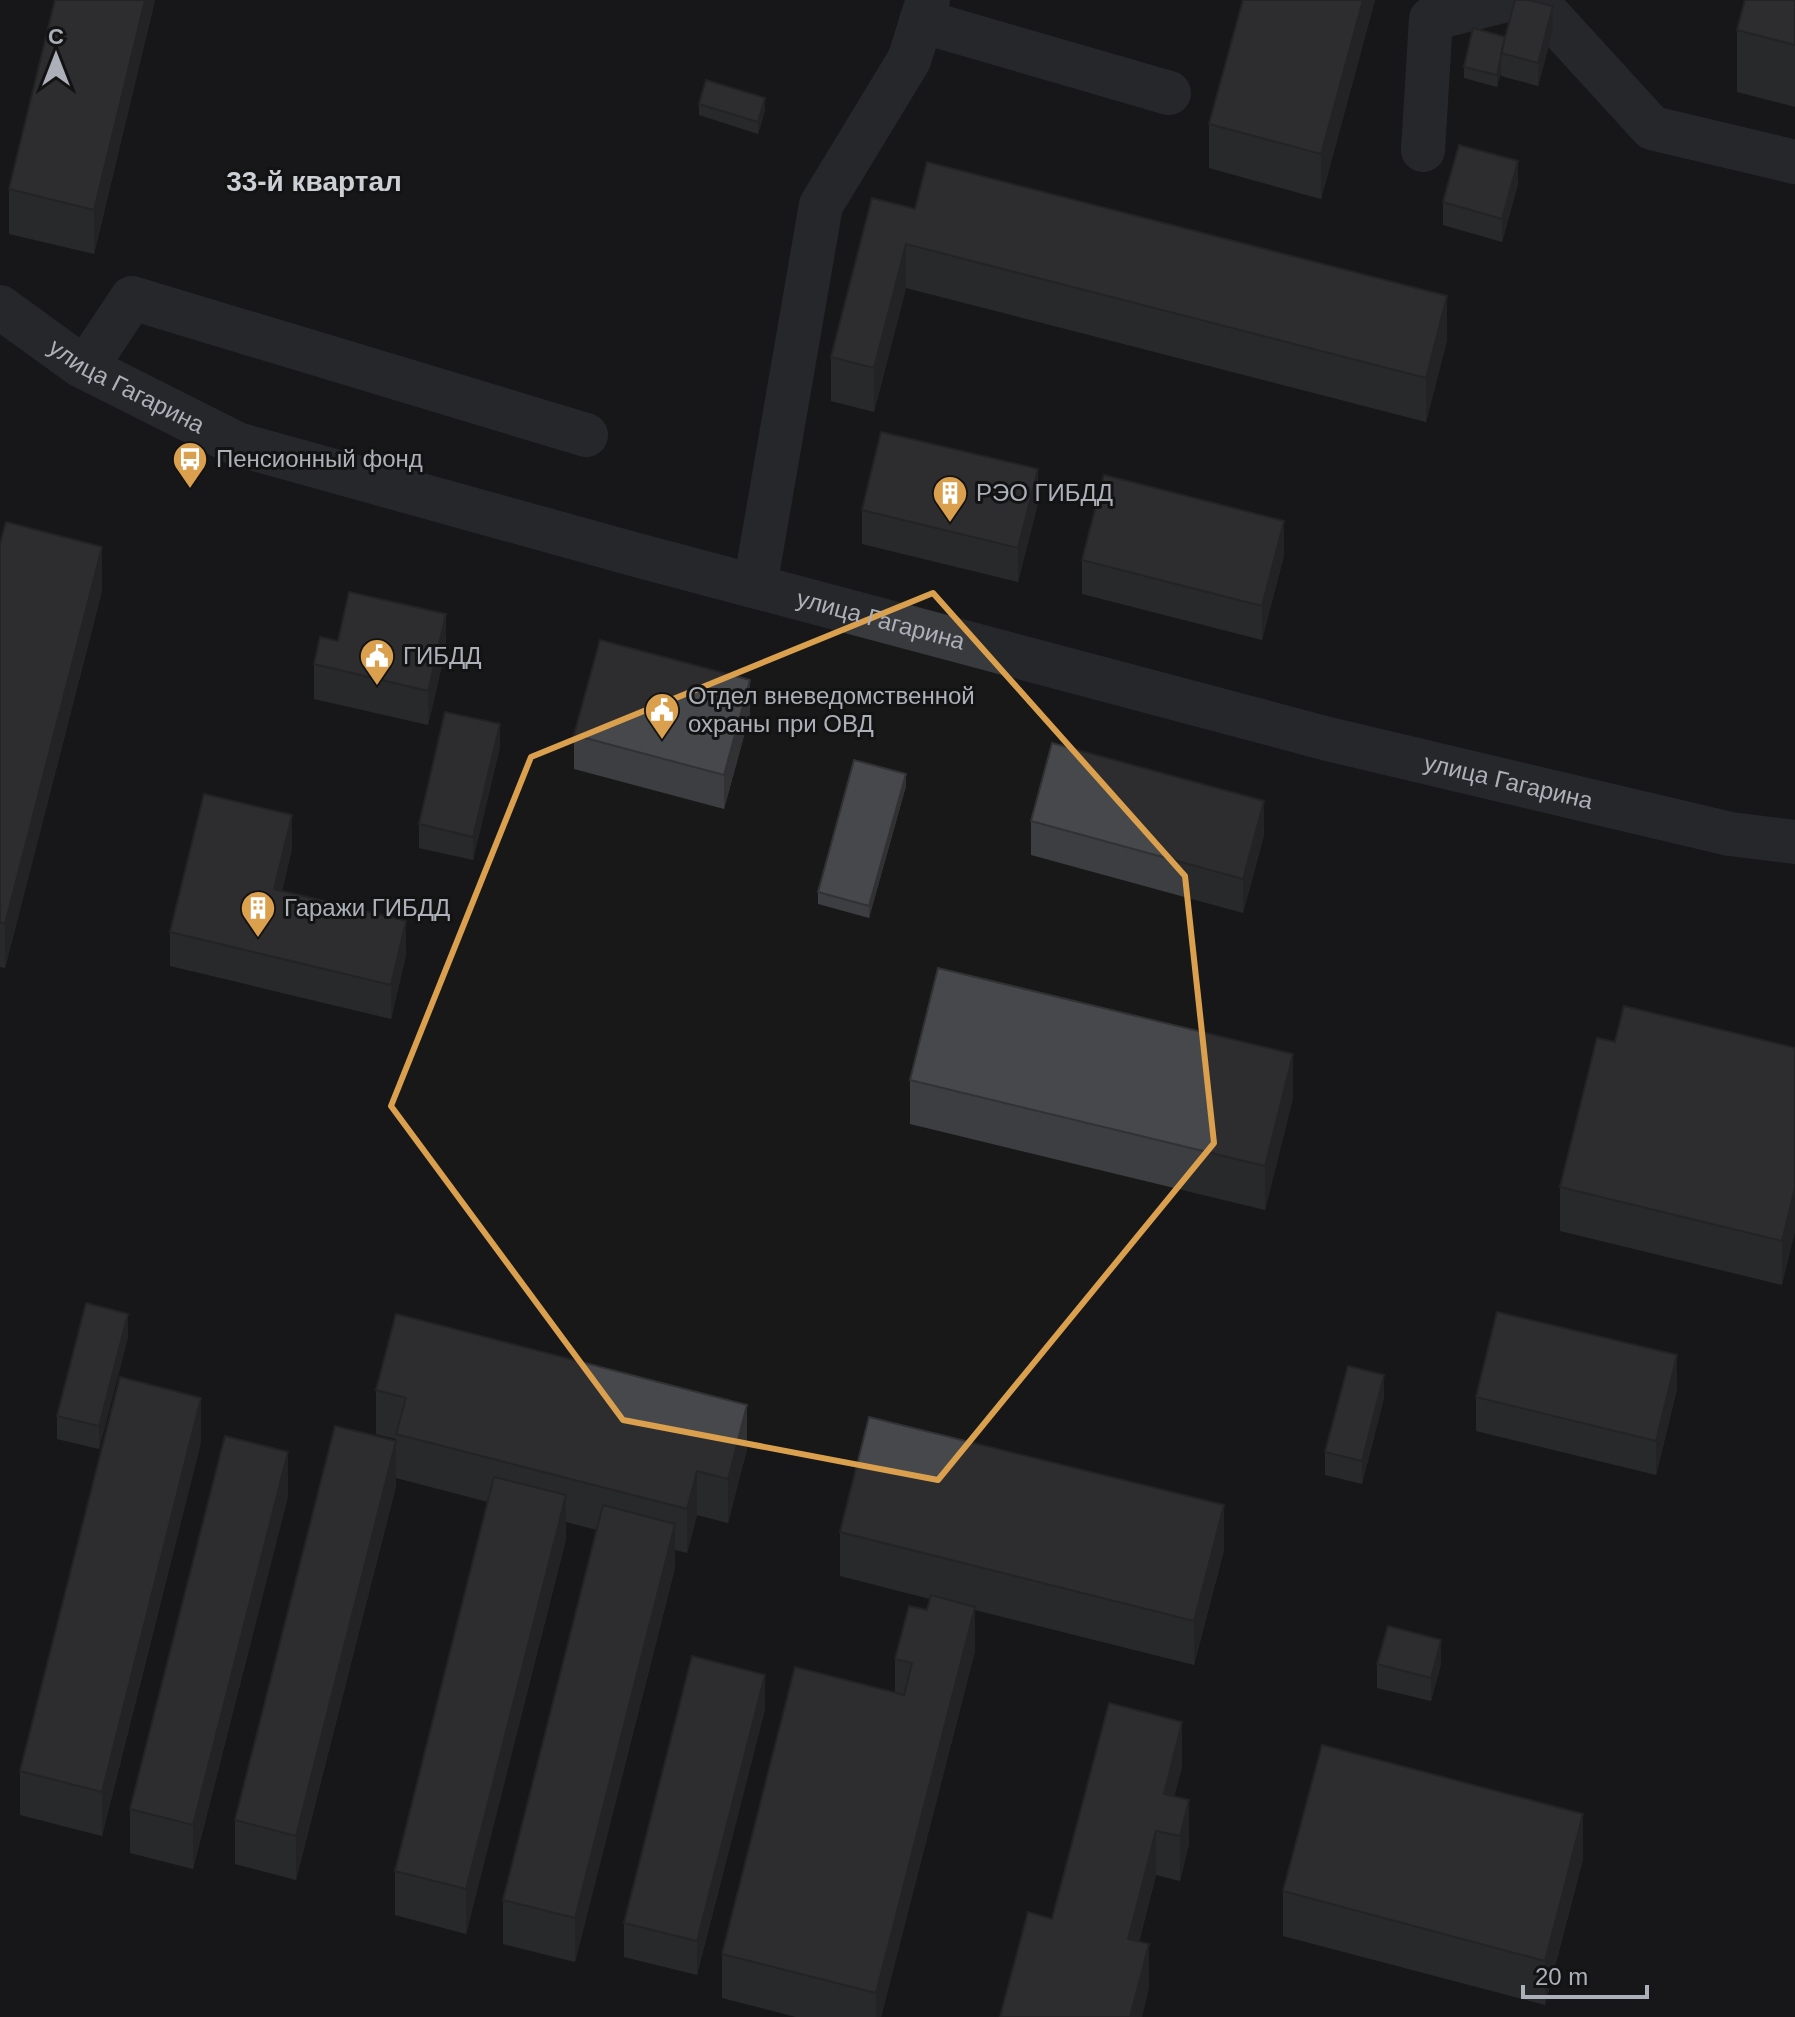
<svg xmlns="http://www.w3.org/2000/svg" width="1795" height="2017" font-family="Helvetica,sans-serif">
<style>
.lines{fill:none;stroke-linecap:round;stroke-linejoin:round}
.minor{stroke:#393a3e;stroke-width:44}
.wall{fill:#3d3e41}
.shaded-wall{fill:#323235}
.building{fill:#47484c;stroke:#323235;stroke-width:2}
.marked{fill:none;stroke:#dba04e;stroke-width:6;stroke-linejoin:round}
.labels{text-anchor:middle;stroke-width:6;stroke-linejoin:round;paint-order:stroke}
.street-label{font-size:24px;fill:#acb0b8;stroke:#131314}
.poi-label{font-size:24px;fill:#acb0b8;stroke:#131314;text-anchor:start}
.quarter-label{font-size:28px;font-weight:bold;fill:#cccfd4;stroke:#131314}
</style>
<rect width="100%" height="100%" fill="#181819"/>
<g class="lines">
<g class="minor">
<path d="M1535 0 1652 128 1795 162"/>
<path d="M921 21 1169 93"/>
<path d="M1423 150 1431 19 1507 0"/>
<path id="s1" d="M0 307 80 365 237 444 633 554 1328 739 1730 834 1795 842"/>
<path d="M86 367 132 298 586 435"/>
<path d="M755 586 821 205 909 60 928 0"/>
</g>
</g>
<path class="wall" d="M55 0H155L94 254 9 234V189Z
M1375 0 1321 199 1209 168V124Z
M1795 0V107L1737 92V30Z
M1553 30 1538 86 1501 76V72L1497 87 1464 78V67L1505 37Z
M699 104 765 110 758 134 699 115Z
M1518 184 1502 242 1443 225V202Z
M872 198 1447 340 1426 422 906 288 874 412 831 401V357Z
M1038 503 1018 582 862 544V510Z
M0 544 102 591 5 968 0 967Z
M1284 555 1262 640 1082 594V560Z
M338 641 446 648 428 725 314 699V664Z
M750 714 724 809 574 769V735Z
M500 747 473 860 419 848V824Z
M906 786 869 918 818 904V892Z
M1031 821 1264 835 1243 913 1031 855Z
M292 849 282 891 406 955 391 1019 170 966V932Z
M1615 1042 1795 1048 1782 1285 1560 1231V1187Z
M910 1080 1293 1098 1265 1210 910 1124Z
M128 1337 99 1449 57 1439V1416Z
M1677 1389 1656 1475 1476 1431V1397Z
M376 1390 747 1449 728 1523 697 1515 687 1553 675 1550V1568L575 1962 503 1944V1900L597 1530 566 1522V1539L466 1934 395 1915V1871L488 1502 396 1478V1486L296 1880 235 1864V1820L396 1441V1439L376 1434Z
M1384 1398 1362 1484 1325 1475V1452Z
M201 1442 102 1836 20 1815V1771Z
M288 1496 193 1869 130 1853V1809Z
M840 1532 1224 1550 1194 1665 975 1610V1651L881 2017H796L722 1998V1954L895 1693V1659L927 1610 930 1599 840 1576Z
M1377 1664H1441L1431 1701 1377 1688Z
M765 1709 697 1975 624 1957V1923Z
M1182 1767 1174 1796 1189 1844 1180 1881 1156 1875 1139 1942 1149 1988 1052 1919Z
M1583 1859 1545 2005 1283 1936V1891Z"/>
<path class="shaded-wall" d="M145 0H155L94 254V210Z
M1363 0H1375L1321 199V154Z
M1553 6V30L1538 86V63Z
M1501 60V72L1497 87V75Z
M765 98V110L758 134V122Z
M1518 161V184L1502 242V219Z
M906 244V288L874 412V368Z
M1447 296V340L1426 422V378Z
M1038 469V503L1018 582V548Z
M1284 521V555L1262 640V606Z
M102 547V591L5 968V924Z
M446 614V648L428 725V691Z
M750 680V714L724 809V775Z
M500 724V747L473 860V837Z
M906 774V786L869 918V906Z
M1264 801V835L1243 913V879Z
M292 815V849L274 923V889Z
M406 921V955L391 1019V985Z
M1293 1054V1098L1265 1210V1166Z
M1795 1188V1232L1782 1285V1241Z
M128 1314V1337L99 1449V1426Z
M1677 1355V1389L1656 1475V1441Z
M1384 1375V1398L1362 1484V1461Z
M201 1398V1442L102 1836V1792Z
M747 1405V1449L728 1523V1479Z
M396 1441V1486L296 1880V1836Z
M288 1452V1496L193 1869V1825Z
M697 1471V1515L687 1553V1509Z
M566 1495V1539L466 1934V1889Z
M1224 1505V1550L1194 1665V1621Z
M675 1524V1568L575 1962V1918Z
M975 1607V1651L881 2017H876V1993Z
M1441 1640V1664L1431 1701V1678Z
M765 1675V1709L697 1975V1941Z
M1182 1722V1767L1165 1833 1164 1794Z
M1189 1800V1844L1180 1881V1836Z
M1583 1814V1859L1545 2005V1961Z
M1156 1831V1875L1128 1983V1939Z
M1149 1944V1988L1142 2017H1130Z"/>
<path class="building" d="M55 0H145L94 210 9 189Z
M1243 0H1363L1321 154 1209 124Z
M1515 0H1528L1553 6 1538 63 1501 53Z
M1745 0H1795V45L1737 30Z
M1473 28 1505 37 1497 75 1464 67Z
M706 80 765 98 758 122 699 104Z
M1459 145 1518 161 1502 219 1443 202Z
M927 162 1447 296 1426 378 906 244 874 368 831 357 872 198 915 209Z
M881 432 1038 469 1018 548 862 510Z
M1104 475 1284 521 1262 606 1082 560Z
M6 522 102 547 5 924 0 922V544Z
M349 592 446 614 428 691 314 664 320 637 338 641Z
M600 640 750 680 724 775 574 735Z
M445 712 500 724 473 837 419 824Z
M1052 743 1264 801 1243 879 1031 821Z
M854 760 906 774 869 906 818 892Z
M204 794 292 815 274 889 406 921 391 985 170 932Z
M938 968 1293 1054 1265 1166 910 1080Z
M1624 1006 1795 1048V1188L1782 1241 1560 1187 1597 1038 1615 1042Z
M86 1303 128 1314 99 1426 57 1416Z
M1497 1312 1677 1355 1656 1441 1476 1397Z
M396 1314 747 1405 728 1479 697 1471 687 1509 396 1434 406 1398 376 1390Z
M1348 1366 1384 1375 1362 1461 1325 1452Z
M120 1377 201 1398 102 1792 20 1771Z
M869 1417 1224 1505 1194 1621 840 1532Z
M335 1426 396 1441 296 1836 235 1820Z
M225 1436 288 1452 193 1825 130 1809Z
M494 1477 566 1495 466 1889 395 1871Z
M603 1505 675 1524 575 1918 503 1900Z
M931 1595 975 1607 876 1993 722 1954 795 1667 904 1695 912 1663 895 1659 909 1606 927 1610Z
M1388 1626 1441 1640 1431 1678 1377 1664Z
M692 1656 765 1675 697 1941 624 1923Z
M1109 1703 1182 1722 1164 1794 1189 1800 1180 1836 1156 1831 1128 1939 1149 1944 1130 2017H1000L1028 1912 1052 1919Z
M1322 1745 1583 1814 1545 1961 1283 1891Z"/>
<path d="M0 0H1795V2017H0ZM933 593 1185 876 1214 1143 938 1480 623 1420 391 1106 531 757Z" fill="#181819" fill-opacity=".55" fill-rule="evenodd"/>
<path class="marked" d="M933 593 1185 876 1214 1143 938 1480 623 1420 391 1106 531 757Z"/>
<defs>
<g id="bus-pin" transform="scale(1.8)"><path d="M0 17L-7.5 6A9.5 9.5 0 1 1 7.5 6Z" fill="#dba04e" stroke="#131314"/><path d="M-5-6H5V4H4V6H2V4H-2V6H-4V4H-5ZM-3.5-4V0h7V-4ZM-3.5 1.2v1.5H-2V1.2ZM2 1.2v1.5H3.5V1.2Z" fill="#fff"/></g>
<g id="building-pin" transform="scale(1.8)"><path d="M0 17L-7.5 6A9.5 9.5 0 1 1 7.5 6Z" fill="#dba04e" stroke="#131314"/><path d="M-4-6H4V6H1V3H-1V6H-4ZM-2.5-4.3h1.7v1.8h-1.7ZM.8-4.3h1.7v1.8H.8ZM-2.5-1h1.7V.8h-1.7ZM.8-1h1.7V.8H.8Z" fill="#fff"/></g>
<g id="civic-pin" transform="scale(1.8)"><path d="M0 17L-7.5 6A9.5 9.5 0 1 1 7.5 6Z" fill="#dba04e" stroke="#131314"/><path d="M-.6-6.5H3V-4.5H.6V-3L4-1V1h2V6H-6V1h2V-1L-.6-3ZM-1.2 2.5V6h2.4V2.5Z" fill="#fff"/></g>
</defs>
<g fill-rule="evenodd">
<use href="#bus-pin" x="190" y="459"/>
<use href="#building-pin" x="950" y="493"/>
<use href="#civic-pin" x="377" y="656"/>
<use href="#civic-pin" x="662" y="710"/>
<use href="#building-pin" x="258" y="908"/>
</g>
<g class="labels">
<g class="street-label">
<text dy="8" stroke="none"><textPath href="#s1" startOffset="150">улица Гагарина</textPath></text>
<text dy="8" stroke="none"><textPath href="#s1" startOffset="942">улица Гагарина</textPath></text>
<text dy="8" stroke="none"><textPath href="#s1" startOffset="1590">улица Гагарина</textPath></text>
</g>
<g class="poi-label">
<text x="216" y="467">Пенсионный фонд</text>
<text x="976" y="501">РЭО ГИБДД</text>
<text x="403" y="664">ГИБДД</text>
<text x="688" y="704">Отдел вневедомственной<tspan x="688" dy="28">охраны при ОВД</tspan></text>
<text x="284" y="916">Гаражи ГИБДД</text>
</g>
<g class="quarter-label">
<text x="314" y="191">33-й квартал</text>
</g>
</g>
<g transform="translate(56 56)" stroke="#131314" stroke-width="6" paint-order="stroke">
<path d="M0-6L14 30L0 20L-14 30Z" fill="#acb0b8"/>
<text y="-12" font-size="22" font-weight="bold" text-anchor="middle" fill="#acb0b8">С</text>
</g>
<path d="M1523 1985v12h124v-12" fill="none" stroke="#acb0b8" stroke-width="4"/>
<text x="1535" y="1985" font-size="24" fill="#acb0b8" stroke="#131314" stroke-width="6" paint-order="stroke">20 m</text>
</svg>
